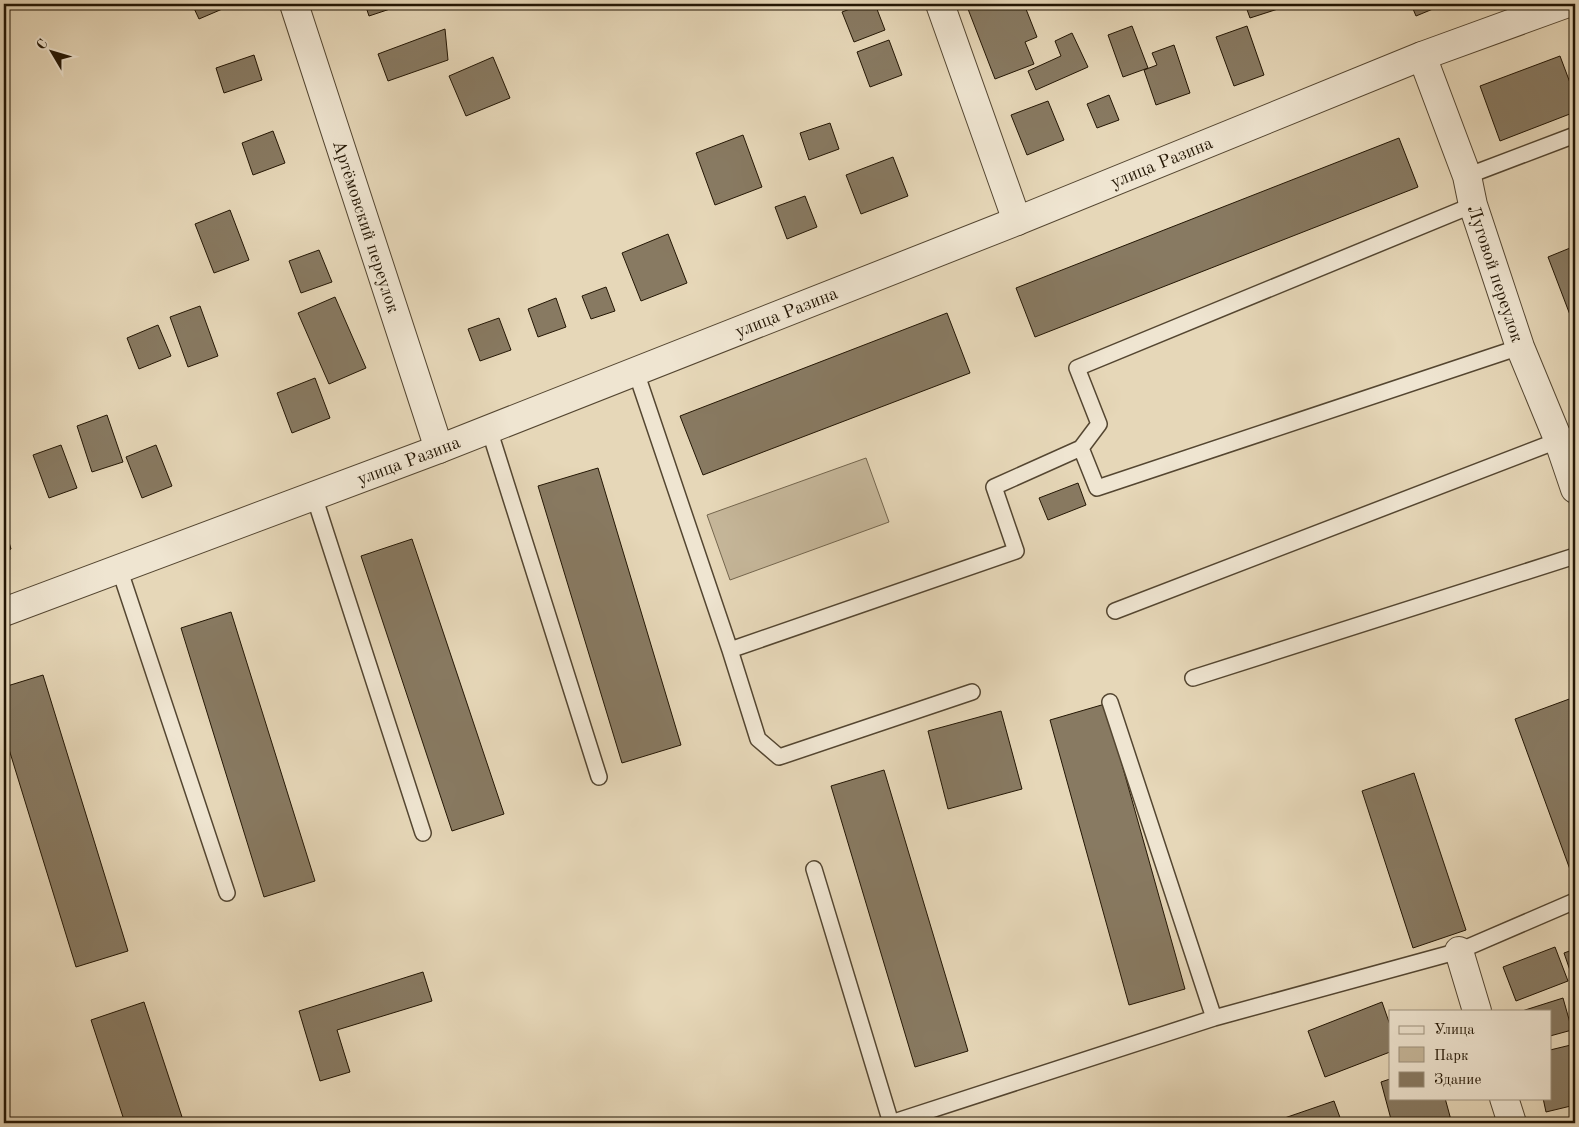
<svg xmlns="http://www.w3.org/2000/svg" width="1579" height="1127" font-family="'Old Standard TT',serif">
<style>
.green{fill:#c5b699;stroke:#74664e}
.building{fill:#887a62;stroke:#231604}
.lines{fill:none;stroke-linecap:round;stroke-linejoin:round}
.lane-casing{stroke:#544631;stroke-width:18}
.street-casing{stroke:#544631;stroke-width:30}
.lane{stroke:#efe5d1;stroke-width:15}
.street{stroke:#efe5d1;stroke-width:28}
.labels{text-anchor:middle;stroke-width:4.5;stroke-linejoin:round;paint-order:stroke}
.street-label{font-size:18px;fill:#231604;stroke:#efe5d1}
</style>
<rect width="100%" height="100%" fill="#e6d7b8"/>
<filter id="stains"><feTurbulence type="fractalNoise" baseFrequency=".004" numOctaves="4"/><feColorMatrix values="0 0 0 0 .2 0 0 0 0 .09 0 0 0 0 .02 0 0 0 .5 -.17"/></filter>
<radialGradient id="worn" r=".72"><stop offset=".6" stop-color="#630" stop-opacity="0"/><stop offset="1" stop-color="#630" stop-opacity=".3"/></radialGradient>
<path class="green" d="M866 458 889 522 730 580 707 515Z"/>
<path class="building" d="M192 4H234L199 19Z
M365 4H405L369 16Z
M863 4H875L885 30 854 42 842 12Z
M982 4H1024L1037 37 1025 42 1034 64 995 79 968 9Z
M1245 4H1279L1281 8 1250 18Z
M1411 4H1445L1416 16Z
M1132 26 1148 68 1123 77 1108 35Z
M1247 26 1264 75 1234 86 1216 37Z
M445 29 448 60 388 81 378 54Z
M1072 33 1088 67 1036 90 1028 71 1061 56 1055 41Z
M889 40 902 75 870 87 857 52Z
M1174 45 1190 93 1156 105 1144 70 1157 65 1152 53Z
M254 55 262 80 224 93 216 68Z
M1560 56 1575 96V112L1500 141 1480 86Z
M493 57 510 98 466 116 449 76Z
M1109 95 1119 120 1097 128 1087 104Z
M1048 101 1064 140 1027 155 1011 115Z
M830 123 839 149 809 160 800 133Z
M273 131 285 163 253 175 242 143Z
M743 135 762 187 715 205 696 153Z
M1399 138 1418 187 1035 337 1016 288Z
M893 157 908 196 861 214 846 175Z
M805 196 817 227 787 239 775 207Z
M230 210 249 260 214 273 195 224Z
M668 234 687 283 641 301 622 253Z
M1575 246V328L1548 257Z
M319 250 332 282 301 293 289 261Z
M606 287 615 311 591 319 582 296Z
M335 297 366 368 329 384 298 313Z
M556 298 566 327 538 337 528 309Z
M200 306 218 356 188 367 170 317Z
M947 313 970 373 703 475 680 416Z
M499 318 511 350 480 361 468 329Z
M158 325 171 356 139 369 127 338Z
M315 378 330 418 292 433 277 393Z
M107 415 123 462 92 472 77 426Z
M61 445 77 488 49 498 33 455Z
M156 445 172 486 142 498 126 457Z
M598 468 681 745 622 763 538 486Z
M1078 483 1086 505 1048 520 1039 498Z
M4 525 11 549 4 552Z
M412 539 504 814 452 831 361 556Z
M231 612 315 881 264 897 181 628Z
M43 675 128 951 76 967 4 733V687Z
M1572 698 1575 708V874L1572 875 1515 719Z
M1105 704 1185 989 1129 1005 1050 720Z
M1001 711 1022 789 948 809 928 731Z
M884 770 968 1051 915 1067 831 786Z
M1414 773 1466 930 1413 948 1362 791Z
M1555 947 1568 981 1516 1001 1503 967Z
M1575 949V985L1564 953Z
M423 972 432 1001 337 1030 350 1072 320 1081 299 1011Z
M1563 998 1572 1030 1550 1036V1011H1522Z
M144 1002 184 1123H125L91 1020Z
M1382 1002 1390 1025V1052L1325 1077 1308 1031Z
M1575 1044V1105L1546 1112 1543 1098H1550V1050Z
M1390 1079V1098H1445L1451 1120 1439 1123H1392L1381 1082Z
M1334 1101 1342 1123H1270Z"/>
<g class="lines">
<g class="lane-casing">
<path id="lane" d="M1467 176 1575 135
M1473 205 1077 368 1099 424 1081 448 1097 488 1520 347
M636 372 730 650 758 739 779 757 972 692
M489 429 599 777
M314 496 423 833
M119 568 227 893
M1115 611 1575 434
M730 650 1016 551 994 487 1081 448
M1193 678 1575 556
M1110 702 1214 1018
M814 869 891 1123 1214 1018 1459 951 1575 901"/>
</g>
<g class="street-casing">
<g id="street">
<path id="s1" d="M294 4 439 449"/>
<path d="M940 4 1017 221"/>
<path id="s2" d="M1422 56 1467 176 1473 205 1520 347 1558 439 1575 489"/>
<path id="s3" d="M4 612 439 449 1017 221 1422 56 1565 4"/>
<path d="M1459 951 1477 1011"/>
<path d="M1504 1098 1512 1123"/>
</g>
</g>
<use href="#lane" class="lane"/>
<use href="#street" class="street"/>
</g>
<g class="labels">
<g class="street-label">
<text dy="6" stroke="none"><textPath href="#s3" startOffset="1242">улица Разина</textPath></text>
<text dy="6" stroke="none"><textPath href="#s1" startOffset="234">Артёмовский переулок</textPath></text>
<text dy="6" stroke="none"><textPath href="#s2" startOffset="230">Луговой переулок</textPath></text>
<text dy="6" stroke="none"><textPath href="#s3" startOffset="838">улица Разина</textPath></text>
<text dy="6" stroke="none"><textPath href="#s3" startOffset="432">улица Разина</textPath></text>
</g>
</g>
<rect width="1579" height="1127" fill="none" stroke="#e6d7b8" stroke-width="20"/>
<rect x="5" y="5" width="1569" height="1117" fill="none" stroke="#231604" stroke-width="2.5"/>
<rect x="10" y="10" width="1559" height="1107" fill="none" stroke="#231604"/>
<rect x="1389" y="1010" width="162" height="90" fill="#efe5d1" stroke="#9d927f"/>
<rect x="1399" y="1026" width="25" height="8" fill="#efe5d1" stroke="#9d927f"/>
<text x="1434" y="1034" font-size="15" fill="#231604">Улица</text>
<rect x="1399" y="1047" width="25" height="15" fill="#c5b699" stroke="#9d927f"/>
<text x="1434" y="1060" font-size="15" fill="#231604">Парк</text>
<rect x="1399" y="1072" width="25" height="15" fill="#887a62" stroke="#9d927f"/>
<text x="1434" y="1084" font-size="15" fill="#231604">Здание</text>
<g transform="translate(52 52) rotate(308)" stroke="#efe5d1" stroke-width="4" paint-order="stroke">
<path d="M0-4L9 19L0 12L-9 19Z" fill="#231604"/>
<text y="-8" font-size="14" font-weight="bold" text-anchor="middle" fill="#231604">С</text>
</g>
<rect width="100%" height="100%" filter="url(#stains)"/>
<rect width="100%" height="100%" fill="url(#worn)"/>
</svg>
